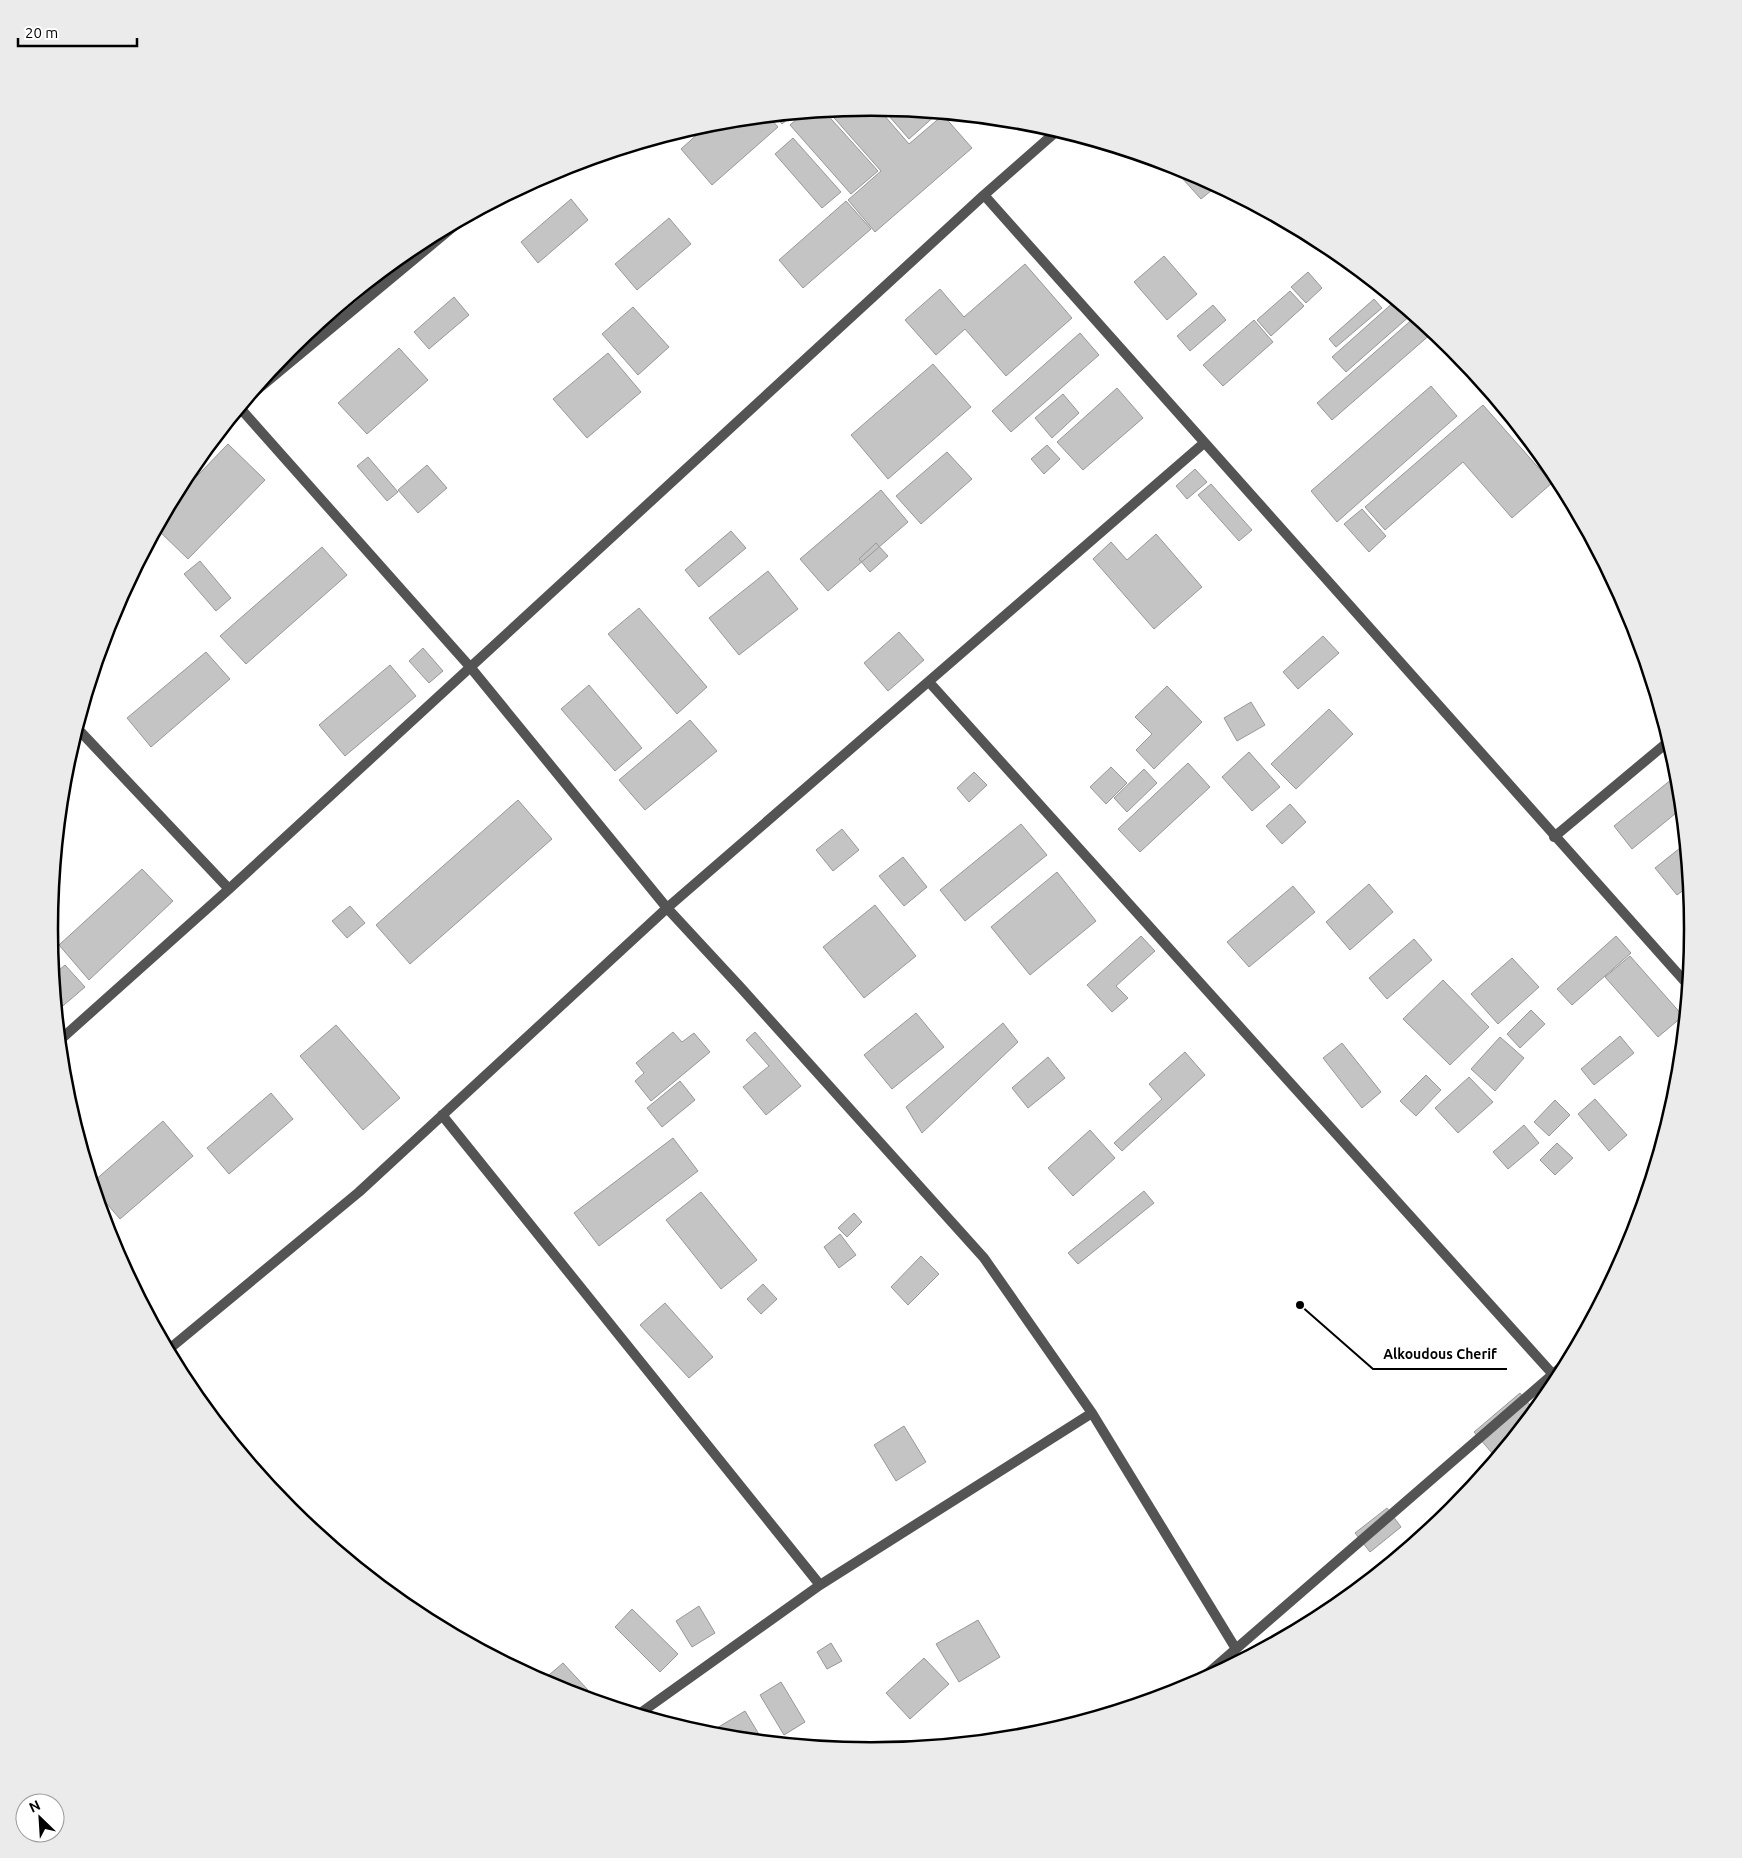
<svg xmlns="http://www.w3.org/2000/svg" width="1742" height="1858" font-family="Ubuntu,sans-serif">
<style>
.building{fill:#c4c4c4;stroke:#989898}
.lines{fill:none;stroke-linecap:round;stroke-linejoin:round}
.minor{stroke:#545454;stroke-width:10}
.rim{fill:none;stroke:#000;stroke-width:2.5}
.leader{fill:none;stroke:#000;stroke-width:2}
.callout-dot{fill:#000;stroke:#fff;stroke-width:2}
.callout-label{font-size:14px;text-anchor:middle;font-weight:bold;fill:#000;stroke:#fff;stroke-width:4.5;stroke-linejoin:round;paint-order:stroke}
</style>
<rect width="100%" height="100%" fill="#fff"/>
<path class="building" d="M871 107H877L909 144 943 115 972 148 875 232 848 200 881 171 828 111Z
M882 108 938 113 909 139Z
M824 111 878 171 851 194 790 125 804 113Z
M794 114 782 124 775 116Z
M769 117 778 127 712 185 681 149 711 122Z
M793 138 841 192 822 208 775 154Z
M1188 171 1217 186 1201 199 1181 177Z
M571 199 588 220 538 263 521 242Z
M846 201 871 229 803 288 779 260Z
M669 218 691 244 637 290 615 264Z
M1164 256 1197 294 1167 320 1134 282Z
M1025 264 1072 318 1006 376 965 329 936 355 905 320 940 289 964 317Z
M1308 272 1322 288 1306 303 1291 287Z
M1290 291 1304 306 1271 336 1257 320Z
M454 297 469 315 429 349 414 332Z
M1374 299 1382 308 1336 347 1329 339Z
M1395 301 1412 314 1346 372 1332 357Z
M1213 305 1226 320 1190 351 1177 336Z
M633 307 669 347 638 375 602 334Z
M1415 317 1432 333 1332 420 1317 403Z
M1254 320 1273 342 1223 386 1203 365Z
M1080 333 1099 355 1011 432 992 411Z
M399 348 428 380 367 434 338 403Z
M608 353 641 392 587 438 553 399Z
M933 364 971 407 888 479 851 435Z
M1431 386 1457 416 1337 522 1311 491Z
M1117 388 1143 418 1083 470 1057 442Z
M1063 394 1079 413 1052 438 1035 418Z
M1483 405 1552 483 1512 518 1463 462 1385 530 1365 507Z
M228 444 265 480 188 559 157 529 170 504Z
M1047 445 1060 459 1044 474 1031 459Z
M947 452 972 479 921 524 896 496Z
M368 457 398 492 387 501 357 466Z
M427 465 447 488 418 513 398 490Z
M1195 469 1207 482 1187 499 1176 486Z
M1211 484 1252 530 1239 541 1198 495Z
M881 490 908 522 828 591 800 559Z
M1362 509 1386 536 1369 552 1344 524Z
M731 531 746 548 699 587 685 570Z
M1156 534 1202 587 1154 629 1093 559 1111 542 1127 560Z
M876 543 888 556 870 572 859 559Z
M322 547 347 575 246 664 220 636Z
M200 561 231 598 216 611 184 574Z
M768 571 798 609 739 655 709 618Z
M639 608 707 687 677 714 608 634Z
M899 632 924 660 888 691 864 663Z
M1323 636 1339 653 1298 689 1283 672Z
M423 648 443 671 429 683 409 661Z
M206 652 230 679 151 747 127 718Z
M390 665 416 696 345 756 319 725Z
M589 685 642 748 615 771 561 709Z
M1167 686 1202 722 1154 769 1136 750 1152 734 1135 717Z
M1251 702 1265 725 1237 741 1224 718Z
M1329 709 1353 734 1296 789 1271 764Z
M690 720 717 751 645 810 619 780Z
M1249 752 1280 787 1252 811 1222 777Z
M1188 763 1210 787 1140 852 1118 829Z
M1111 767 1127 783 1106 804 1090 787Z
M1144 769 1157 783 1127 812 1114 798Z
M974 772 987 785 969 802 957 788Z
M1672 779 1679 788 1681 809 1632 849 1614 826Z
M518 800 552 839 410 964 376 925Z
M1290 804 1306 822 1282 844 1266 826Z
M60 813 66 820 59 827Z
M1021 824 1047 855 965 921 940 890Z
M842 829 859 850 833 871 816 850Z
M1685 844 1689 886 1677 895 1655 868Z
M903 857 927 887 904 906 879 876Z
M142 869 173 901 89 980 59 945Z
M1057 872 1096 921 1030 975 991 927Z
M1369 884 1393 912 1350 950 1326 922Z
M1293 886 1315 912 1249 967 1227 942Z
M875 905 916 956 864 998 823 947Z
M350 906 365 923 347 938 332 921Z
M1141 936 1155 951 1116 986 1128 998 1112 1012 1087 985Z
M1616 936 1631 953 1572 1005 1557 989Z
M1414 939 1432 960 1387 999 1369 978Z
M1630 956 1683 1016 1658 1037 1605 977Z
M1512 958 1539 987 1498 1024 1471 994Z
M65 965 85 987 57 1011 53 975Z
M1443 980 1489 1027 1450 1065 1403 1019Z
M1531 1010 1545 1024 1520 1048 1507 1034Z
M916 1013 944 1047 892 1089 864 1055Z
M1003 1023 1018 1042 922 1133 906 1107Z
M336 1025 400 1098 363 1130 300 1056Z
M673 1032 682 1042 694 1033 710 1052 651 1101 635 1081 644 1073 636 1063Z
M755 1032 801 1086 766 1115 743 1087 769 1066 746 1040Z
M1620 1036 1634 1053 1594 1085 1581 1069Z
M1500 1037 1524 1058 1495 1091 1471 1069Z
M1342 1043 1381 1092 1362 1108 1323 1058Z
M1185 1052 1205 1075 1122 1151 1114 1143 1162 1099 1149 1084Z
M1048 1057 1065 1078 1028 1108 1012 1088Z
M1426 1075 1441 1090 1416 1116 1400 1101Z
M1469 1077 1493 1102 1458 1133 1435 1108Z
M680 1081 695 1100 662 1127 647 1108Z
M271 1093 293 1119 229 1174 207 1148Z
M1595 1099 1627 1135 1609 1151 1578 1114Z
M1555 1100 1570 1115 1549 1136 1534 1122Z
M163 1121 193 1156 120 1219 95 1190 93 1182Z
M1524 1125 1539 1143 1508 1169 1493 1152Z
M1090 1130 1115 1158 1073 1196 1048 1168Z
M673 1138 698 1171 599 1246 574 1213Z
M1557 1143 1573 1158 1555 1175 1540 1160Z
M1144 1191 1154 1203 1078 1264 1068 1253Z
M701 1192 757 1260 721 1289 666 1220Z
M854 1213 862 1222 847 1237 838 1228Z
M840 1234 856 1255 839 1268 824 1247Z
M921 1256 939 1274 908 1305 891 1287Z
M763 1284 777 1299 761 1314 747 1299Z
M665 1303 713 1357 689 1378 640 1325Z
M1520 1393 1534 1410 1515 1434 1492 1453 1474 1432Z
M904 1426 926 1462 896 1481 874 1445Z
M1387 1508 1401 1527 1370 1552 1355 1533Z
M699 1606 715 1633 692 1647 676 1621Z
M632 1609 678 1654 660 1672 615 1627Z
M978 1620 1000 1657 959 1682 936 1644Z
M831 1643 842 1661 827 1669 817 1652Z
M924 1658 949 1684 910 1719 886 1693Z
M563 1663 588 1690 581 1696 556 1689 542 1681Z
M781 1682 805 1722 784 1735 760 1695Z
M745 1711 763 1741 707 1734Z"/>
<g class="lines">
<path class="minor" d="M984 195 1688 985
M251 395 459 222
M240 408 471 668 667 908 742 989 984 1258 1092 1413 1236 1649
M929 682 1558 1380
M77 728 229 889
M1554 837 1669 741
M60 1040 229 889 984 195 1058 130
M442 1115 820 1585
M168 1350 359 1192 667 908 1204 443
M1199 1681 1567 1362
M639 1714 820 1585 1092 1413"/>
</g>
<path d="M0 0H1742V1858H0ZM58 929a813 813 0 1 1 1626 0a813 813 0 1 1-1626 0Z" fill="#ebebeb" fill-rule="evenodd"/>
<path class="rim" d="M58 929a813 813 0 1 1 1626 0a813 813 0 1 1-1626 0Z"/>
<path class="leader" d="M1300 1305L1373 1369H1507"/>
<circle class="callout-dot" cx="1300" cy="1305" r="5"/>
<g class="callout-label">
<text x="1440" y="1359">Alkoudous Cherif</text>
</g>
<g transform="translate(40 1818) rotate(335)"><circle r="24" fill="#ffffff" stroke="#999999"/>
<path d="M0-4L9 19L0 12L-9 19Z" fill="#000000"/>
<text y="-8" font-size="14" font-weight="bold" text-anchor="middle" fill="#000000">N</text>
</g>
<path d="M18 38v8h119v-8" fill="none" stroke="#000000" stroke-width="2.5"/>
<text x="25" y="38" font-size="15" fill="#000000" stroke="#ffffff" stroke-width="4" paint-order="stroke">20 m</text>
</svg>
